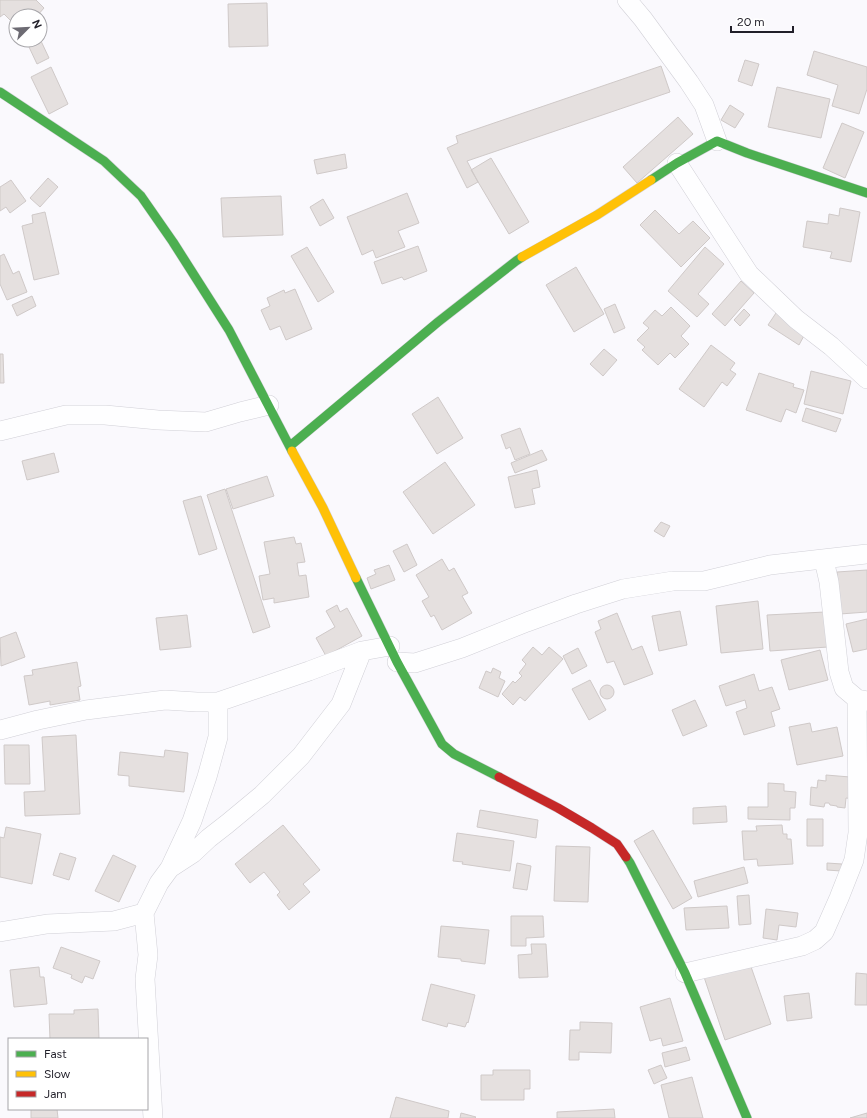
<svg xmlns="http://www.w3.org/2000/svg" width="867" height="1118" font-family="Figtree,sans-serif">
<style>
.building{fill:#e5e0df;stroke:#cfc9c8}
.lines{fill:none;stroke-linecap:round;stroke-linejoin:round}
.street-casing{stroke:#d1d0d7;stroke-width:20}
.fast-casing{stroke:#d1d0d7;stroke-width:10}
.slow-casing{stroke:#d1d0d7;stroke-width:10}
.jam-casing{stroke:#d1d0d7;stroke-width:10}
.street{stroke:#fefeff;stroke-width:19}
.fast{stroke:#4caf50;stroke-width:9}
.slow{stroke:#ffc107;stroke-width:9}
.jam{stroke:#c62828;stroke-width:9}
</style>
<rect width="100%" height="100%" fill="#faf9fd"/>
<path class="building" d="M0 0H36L44 8 37 16H16V26L4 14 0 17Z
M267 3 268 46 229 47 228 4Z
M41 41 49 58 37 64 29 47Z
M814 51 867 67V89L859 114 832 106 838 85 807 75Z
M745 60 759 64 752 86 738 81Z
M661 66 670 92 467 161 478 182 467 188 447 148 458 143 456 136Z
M51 67 68 104 49 114 31 77Z
M777 87 830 99 821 138 768 127Z
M730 105 744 114 735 128 721 120Z
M678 117 693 134 637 183 623 167Z
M842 123 864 132 845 178 823 168Z
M345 154 347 168 317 174 314 160Z
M491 158 529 222 509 234 471 170Z
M48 178 58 187 40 207 30 198Z
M11 180 26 201 10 213 6 207 0 211V187Z
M407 193 419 223 398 231 405 247 376 258 373 250 362 255 347 217Z
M281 196 283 235 223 237 221 198Z
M323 199 334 218 320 226 310 207Z
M840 208 860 212 851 262 830 258 832 252 803 247 807 221 828 224 829 214 839 216Z
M655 210 679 234 693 221 710 238 681 267 640 225Z
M45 212 59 274 34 280 22 226 33 223 32 215Z
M418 246 427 271 404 280 402 277 382 284 374 262Z
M307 247 334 292 318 302 291 256Z
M705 247 724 264 698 294 709 304 697 317 668 291Z
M4 254 13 274 19 271 27 292 7 300 0 284V256Z
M576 267 604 314 574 332 546 285Z
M741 281 754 293 725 326 712 314Z
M295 289 312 329 286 340 280 326 270 330 261 310 270 306 267 298 284 290 285 293Z
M32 296 36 306 17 316 12 305Z
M615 304 625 328 614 333 604 309Z
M671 307 690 326 681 336 689 344 675 358 670 353 658 365 642 350 645 347 637 340 649 328 643 323 655 310 662 316Z
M744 309 750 315 740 326 734 320Z
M776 313 806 332 799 345 768 325Z
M711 345 735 363 730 370 736 374 727 386 722 382 704 407 679 389Z
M604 349 617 360 603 376 590 364Z
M0 354H3L4 383H0Z
M811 371 851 381 843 414 804 404Z
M759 373 794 384 793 387 804 390 796 413 786 409 781 422 746 410Z
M438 397 463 438 437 454 412 414Z
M806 408 841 419 836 432 802 421Z
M520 428 530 454 515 460 510 447 506 449 501 435Z
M542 450 547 460 515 473 511 463Z
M54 453 59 472 27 480 22 461Z
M445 462 475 505 433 534 403 492Z
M537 470 540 487 532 489 535 504 515 508 508 477Z
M267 476 274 496 233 509 226 489Z
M225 489 270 627 253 633 207 495Z
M201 496 217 549 199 555 183 501Z
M661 522 670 526 664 537 654 531Z
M294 537 296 544 301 543 305 562 297 563 299 576 306 575 309 597 274 603V598L263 600 259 576 270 574 264 542Z
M407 544 417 565 404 572 393 551Z
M442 559 449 571 454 568 468 593 462 596 472 613 442 630 434 615 431 617 422 601 429 597 416 575Z
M389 565 395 580 371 589 367 578 376 574 374 570Z
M867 570V612L840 614 837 572Z
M758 601 763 649 721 653 716 606Z
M337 605 340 612 347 608 362 636 326 656 316 638 335 627 326 611Z
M680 611 687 645 659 651 652 616Z
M825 612 828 647 770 651 767 615Z
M617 613 632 650 642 646 653 674 624 685 614 661 607 663 595 632 601 629 598 621Z
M187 615 191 647 160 650 156 618Z
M867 619V649L853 652 846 624Z
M16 632 25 657 1 666 0 638Z
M533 647 542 655 549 647 563 659 525 701 520 697 513 705 502 694 513 681 515 683 522 676 519 673 526 664 522 660Z
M578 648 587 666 572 674 563 656Z
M820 650 828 680 789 690 781 660Z
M77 662 81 686 78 687 80 700 50 705V701L29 705 24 676 33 675 32 670Z
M493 668 501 672 499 678 505 681 498 697 479 688 486 671 491 673Z
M754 674 759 691 772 687 780 709 771 712 775 726 744 735 736 712 747 708 745 700 726 706 719 686Z
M590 680 606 710 589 720 572 689Z
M600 692a7 7 0 1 1 14 0a7 7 0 1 1-14 0Z
M695 700 707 726 683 736 672 710Z
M810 723 812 732 837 727 843 756 797 765 789 727Z
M76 735 80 814 25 816 24 792 45 791 42 737Z
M4 745H29L30 784H5Z
M165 750 188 753 184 792 129 786V776L118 775 120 752 164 757Z
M826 775 850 777 856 799 846 798 845 808 837 807V806L830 805 829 803H825L824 807 810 805 811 787 817 788 818 780 826 781Z
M768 783 784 784V791L796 792 795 808H790V820L748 819V807H768Z
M726 806 727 822 693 824V808Z
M480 810 538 820 536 838 477 827Z
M807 819H823V846H807Z
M283 825 320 870 303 884 310 892 289 910 277 895 280 892 264 872 250 883 235 864Z
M782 825 783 834H787V839H791L793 864 758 866 757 859 744 860 742 831H757L756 826Z
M6 827 41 834 32 884 0 877V837L4 838Z
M653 830 692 898 673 909 634 841Z
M457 833 514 841 510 871 462 864 463 862 453 861Z
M556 846 590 847 588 902 554 901Z
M60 853 76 858 69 880 53 875Z
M113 855 136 866 119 902 95 891Z
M517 863 531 866 527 890 513 888Z
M827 863 842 864 841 871 827 870Z
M744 867 748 883 698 897 694 881Z
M749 895 751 924 739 925 737 896Z
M727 906 729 928 686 930 684 908Z
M766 909 798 913 796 927 779 925 777 940 763 938Z
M511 916H543L544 937 526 938V946H511Z
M441 926 489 930 485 964 461 961V959L438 957Z
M531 944H546L548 977 519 978 518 955 532 954Z
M61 947 100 961 93 979 85 976 82 983 71 978 72 975 53 968Z
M749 961 771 1024 725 1040 704 977Z
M39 967 40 977H44L47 1004 14 1007 10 970Z
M856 973 867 974V1005H855Z
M431 984 475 995 468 1023 467 1022 465 1027 448 1023 447 1027 422 1020Z
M809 993 812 1018 787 1021 784 996Z
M670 998 683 1041 663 1046 661 1038 650 1041 640 1007Z
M98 1009 99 1039H50L49 1014H74V1010Z
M580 1022 612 1023 611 1053 579 1052V1060H569L570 1030H580Z
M686 1047 690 1060 665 1067 662 1053Z
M661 1065 667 1078 654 1084 648 1070Z
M493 1070H530V1089H524V1100H481V1075H493Z
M692 1077 703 1118H669L661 1085Z
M396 1097 449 1111 448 1118H390Z
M31 1109H57L58 1118H31Z
M614 1109 615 1118H557V1112Z
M461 1113 476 1117 475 1118H460Z
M867 1113V1118H850Z"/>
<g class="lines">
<g class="street-casing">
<path id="street" d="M627 0 643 19 689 82 704 105 717 141
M677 163 749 274 796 319 831 346 867 379
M0 431 66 415H105L158 420 206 422 240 412 269 405
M824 560 829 582 839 672 844 688 857 699 867 701
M397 662 415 663 462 648 527 622 576 604 623 589 673 581H704L770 565 867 554
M0 730 38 720 86 710 165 700 197 702H218L309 671 362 651 390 646
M170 868 193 853 209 838 227 824 262 795 301 756 341 704 362 651
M0 932 47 924 114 921 144 913
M685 973 802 946 815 940 824 932 839 898 854 860 858 833 857 699
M153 1118 145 979 148 955 144 913 159 883 170 868 192 821 207 777 218 737V702"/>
</g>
<g class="fast-casing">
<path id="fast" d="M0 92 104 161 141 196 173 242 229 330 292 451
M651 180 677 163 717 141 747 153 867 193
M290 446 438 322 516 261 522 257
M356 578 397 662 442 744 454 754 499 777
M626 857 630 863 685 973 747 1118"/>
</g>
<g class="slow-casing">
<path id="slow" d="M522 257 597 215 651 180
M292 451 323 508 356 578"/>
</g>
<g class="jam-casing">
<path id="jam" d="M499 777 558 808 592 828 617 844 626 857"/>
</g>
<use href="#street" class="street"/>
<use href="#fast" class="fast"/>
<use href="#slow" class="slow"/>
<use href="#jam" class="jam"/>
</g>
<rect x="8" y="1038" width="140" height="72" fill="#ffffff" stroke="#a6a5a9"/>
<rect x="16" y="1051" width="20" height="6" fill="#4caf50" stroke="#a6a5a9"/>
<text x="44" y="1058" font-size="12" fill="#211f29">Fast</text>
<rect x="16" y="1071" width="20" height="6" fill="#ffc107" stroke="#a6a5a9"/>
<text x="44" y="1078" font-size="12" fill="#211f29">Slow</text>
<rect x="16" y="1091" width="20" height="6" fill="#c62828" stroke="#a6a5a9"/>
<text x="44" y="1098" font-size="12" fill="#211f29">Jam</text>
<g transform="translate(28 28) rotate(66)"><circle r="19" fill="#ffffff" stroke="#a6a5a9"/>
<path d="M0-3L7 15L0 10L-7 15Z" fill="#6d6b73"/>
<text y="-6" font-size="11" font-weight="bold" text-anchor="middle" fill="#211f29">N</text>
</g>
<path d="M731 26v6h62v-6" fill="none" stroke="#211f29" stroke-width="2"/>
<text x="737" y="26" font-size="12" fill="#211f29" stroke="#ffffff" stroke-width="3" paint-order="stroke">20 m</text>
</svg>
